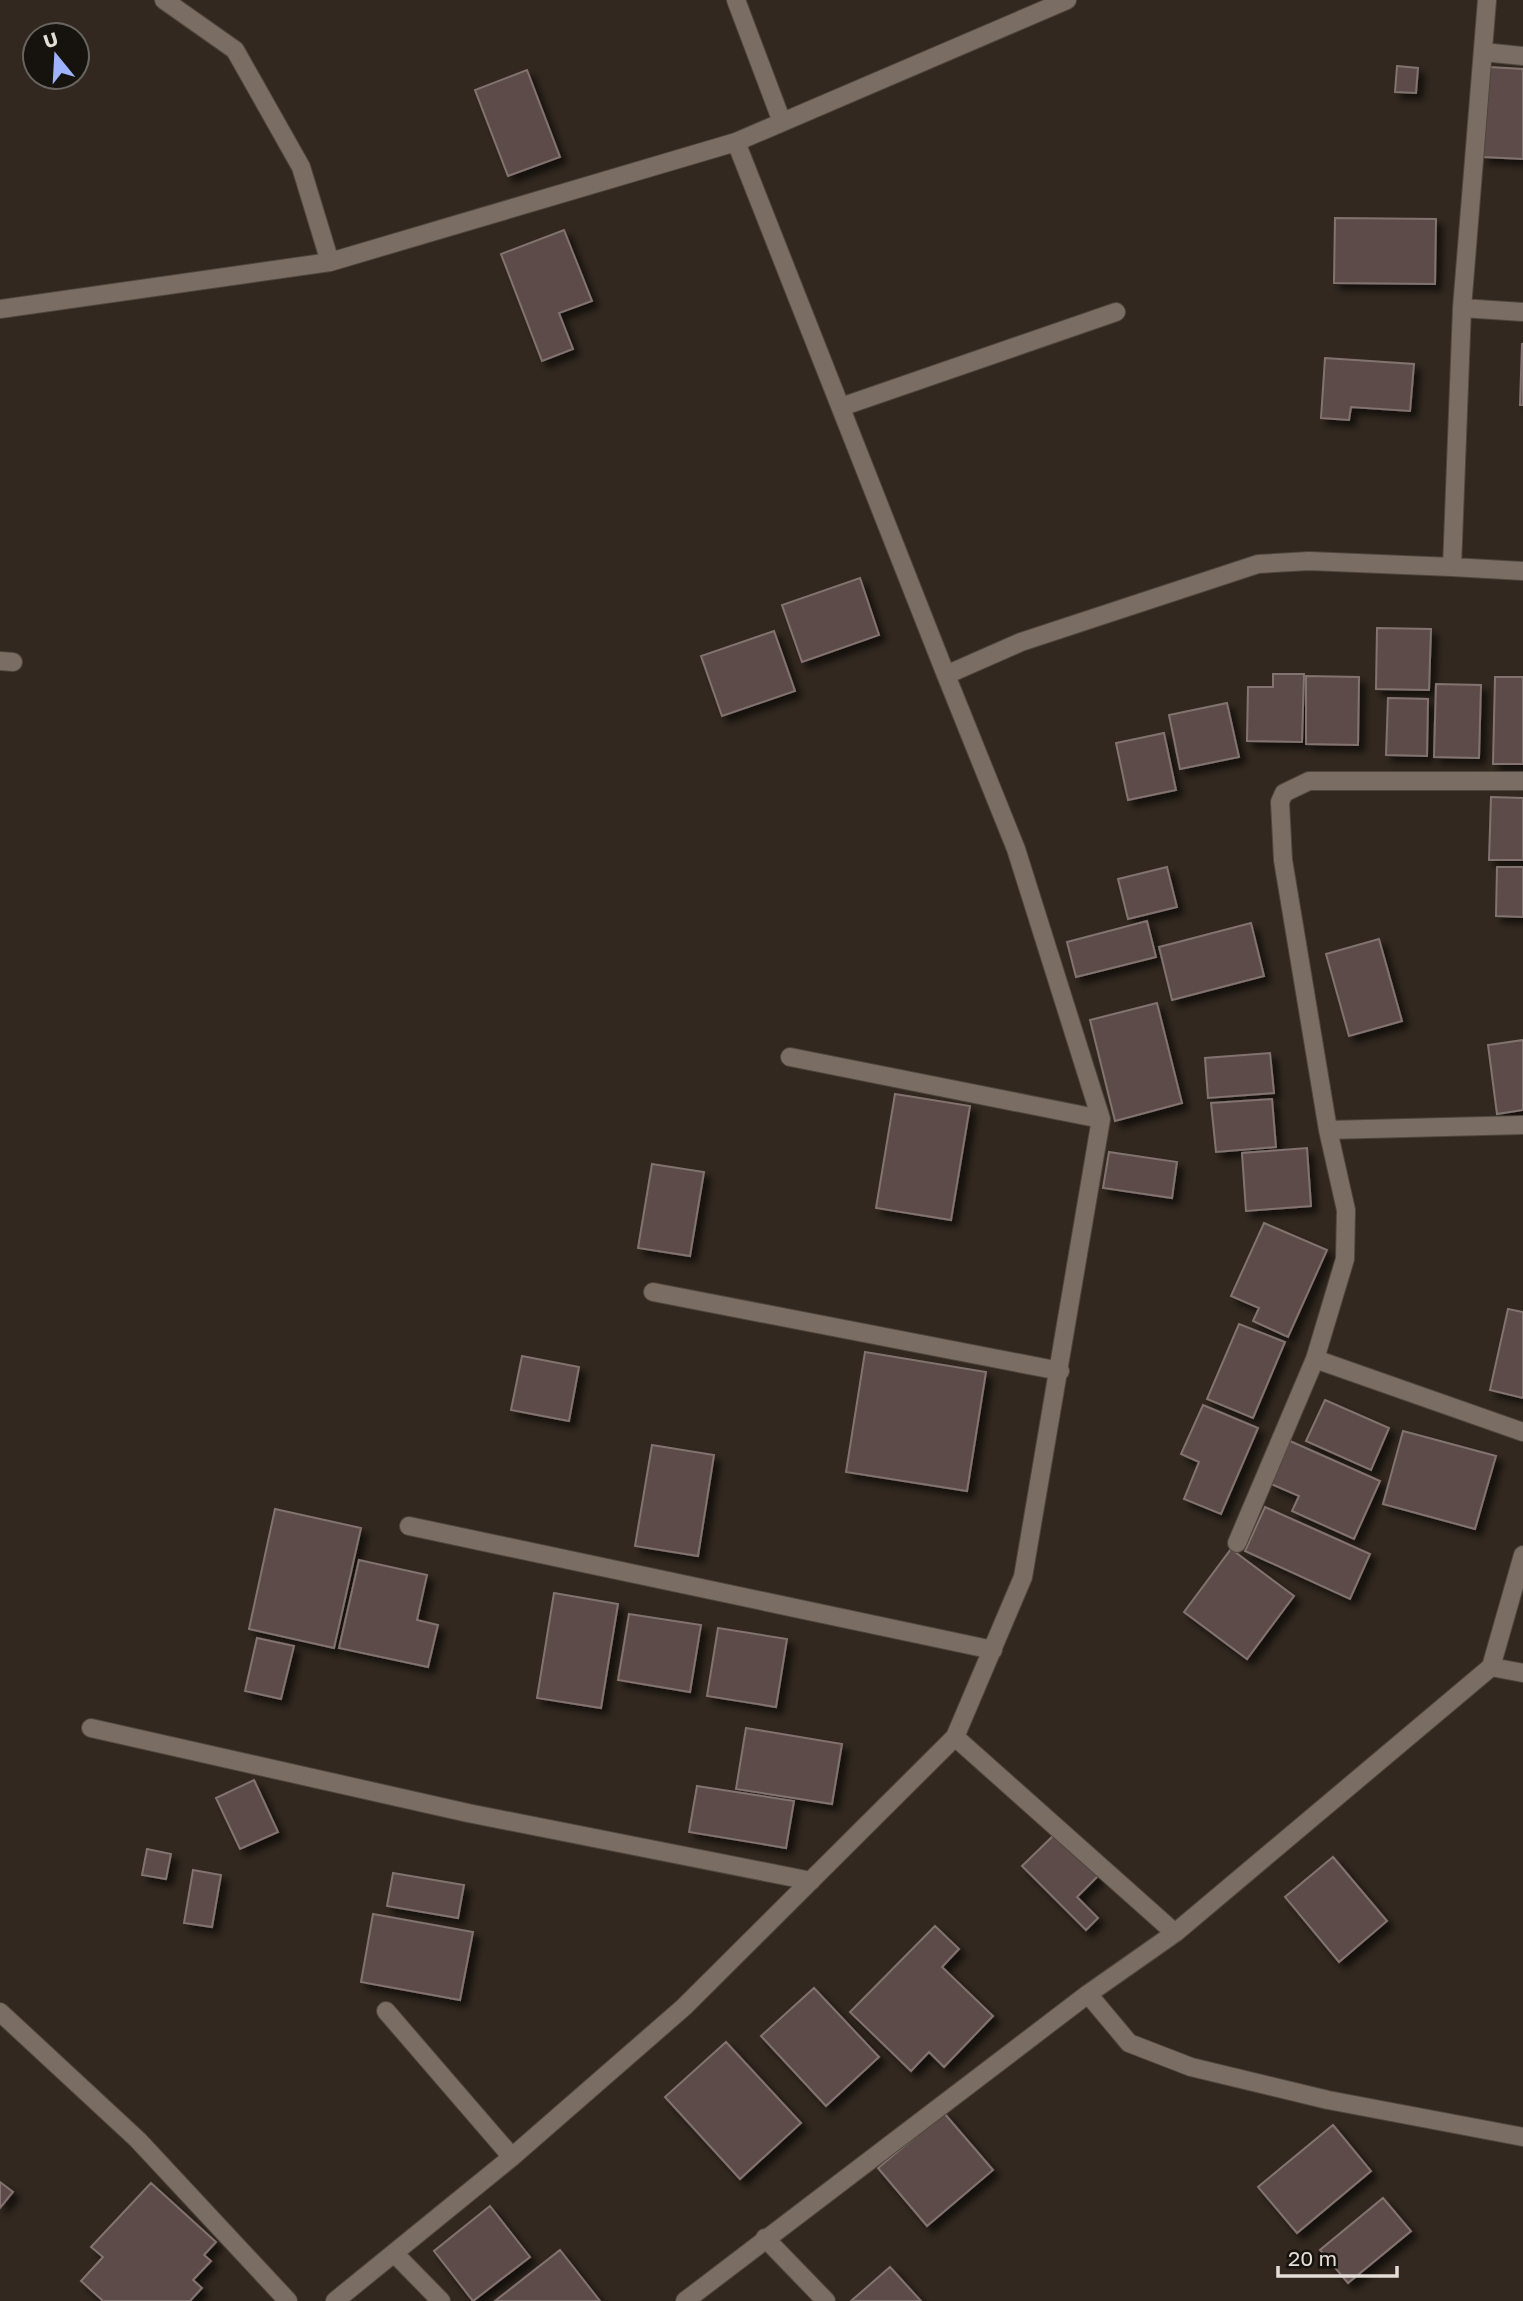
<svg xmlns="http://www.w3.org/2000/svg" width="1523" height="2301" font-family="'Golos Text',sans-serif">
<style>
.building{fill:#5b4c49;stroke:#83736f;stroke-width:2;filter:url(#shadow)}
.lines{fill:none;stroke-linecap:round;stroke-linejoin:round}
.minor-casing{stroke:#4f463f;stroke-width:20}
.minor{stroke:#7a6e64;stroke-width:18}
</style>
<defs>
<filter id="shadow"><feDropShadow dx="6" dy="6" stdDeviation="3.5" flood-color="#0009"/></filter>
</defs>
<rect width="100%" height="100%" fill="#32281f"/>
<path class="building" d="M1397 66 1418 68 1416 93 1395 92Z
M1489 67 1523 69V159L1483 157Z
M527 70 560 157 508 176 475 90Z
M1335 218 1436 219 1435 284 1334 283Z
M564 230 592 301 559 313 573 349 542 361 501 254Z
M1522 344H1523V405H1520Z
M1325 358 1414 364 1410 411 1351 407 1349 420 1321 418Z
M860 578 879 635 802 662 782 605Z
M1377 628 1431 629 1429 690 1376 689Z
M774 631 795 691 722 716 701 656Z
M1273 674H1304L1302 742 1247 741 1248 687H1273Z
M1306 676 1359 677 1358 745 1306 744Z
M1495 677H1523V764H1493Z
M1436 684 1481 685 1479 758 1434 757Z
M1388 698 1428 699 1427 756 1386 755Z
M1227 703 1239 757 1180 769 1169 715Z
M1164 733 1176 790 1128 800 1116 743Z
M1491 797 1523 798V860H1489Z
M1167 867 1177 907 1128 919 1118 879Z
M1497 867H1523V917L1496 916Z
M1147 921 1156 957 1076 977 1067 942Z
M1251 923 1264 976 1172 1000 1159 947Z
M1379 939 1402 1021 1349 1036 1326 954Z
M1157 1003 1182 1103 1115 1121 1090 1020Z
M1523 1040V1110L1497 1114 1488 1045Z
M1270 1053 1274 1093 1208 1098 1205 1058Z
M895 1094 970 1106 951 1220 876 1208Z
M1272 1099 1276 1147 1216 1152 1211 1103Z
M1307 1148 1311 1206 1246 1211 1242 1153Z
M1109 1152 1177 1162 1172 1198 1103 1188Z
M652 1164 704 1172 690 1256 638 1248Z
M1264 1223 1327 1250 1288 1337 1253 1321 1259 1308 1231 1296Z
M1508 1309 1523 1312V1398L1490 1390Z
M1239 1324 1285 1342 1253 1418 1207 1399Z
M865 1352 986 1372 967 1491 846 1472Z
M522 1356 579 1367 569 1421 511 1410Z
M1325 1400 1389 1428 1371 1470 1306 1441Z
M1203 1405 1258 1428 1221 1514 1184 1499 1199 1462 1181 1454Z
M1403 1431 1496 1456 1475 1529 1383 1504Z
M1290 1441 1380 1481 1354 1539 1292 1511 1299 1496 1271 1484Z
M652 1445 714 1455 698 1556 635 1546Z
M1265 1507 1370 1554 1350 1599 1245 1551Z
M275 1509 361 1528 334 1648 249 1629Z
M1231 1549 1294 1596 1247 1659 1184 1612Z
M359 1560 427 1575 417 1620 438 1625 428 1667 339 1648Z
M554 1593 618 1604 601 1708 537 1698Z
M629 1614 701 1625 690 1692 618 1680Z
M718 1628 787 1639 776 1707 707 1696Z
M257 1638 294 1646 281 1699 245 1691Z
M746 1728 842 1744 832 1804 736 1789Z
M254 1780 278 1832 240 1849 216 1798Z
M697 1786 794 1801 786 1848 689 1832Z
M1055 1834 1098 1876 1077 1897 1098 1918 1086 1930 1022 1866Z
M147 1849 171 1854 166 1879 142 1875Z
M1333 1857 1387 1921 1339 1962 1285 1897Z
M193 1870 221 1875 212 1927 184 1923Z
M393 1873 464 1885 458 1918 387 1906Z
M373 1914 473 1932 460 2000 361 1982Z
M935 1926 959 1949 942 1967 993 2016 944 2067 929 2052 911 2071 850 2012Z
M814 1988 879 2057 826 2106 761 2036Z
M726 2042 801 2123 740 2179 665 2097Z
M944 2113 993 2170 927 2226 878 2168Z
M1333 2125 1371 2171 1297 2233 1258 2187Z
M0 2182 13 2192 0 2208Z
M151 2183 216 2242 204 2255 211 2261 193 2280 202 2288 190 2301H103L81 2281 103 2257 91 2247Z
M1383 2198 1411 2231 1348 2283 1320 2250Z
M490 2206 530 2257 473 2301 434 2251Z
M560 2250 600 2301H495Z
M890 2267 921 2301H851Z"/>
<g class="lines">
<g class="minor-casing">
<path id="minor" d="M164 0 235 50 301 167 330 262
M736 0 782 122
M1483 52 1523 56
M736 142 946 675
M1462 308 1523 312
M0 309 330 262 736 142 1067 0
M841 407 1116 312
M1452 567 1523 571
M0 661 13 662
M790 1057 1101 1119
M1328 1130 1523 1125
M653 1292 1060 1371
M1315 1359 1523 1432
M409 1526 993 1650
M1237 1543 1315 1359 1345 1259 1346 1210 1328 1130 1283 860 1280 802 1284 793 1309 781H1523
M1491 1667 1523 1673
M91 1728 468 1813 811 1881
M955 1737 1175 1933
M1088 1994 1129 2043 1191 2067 1328 2100 1523 2137
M386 2011 512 2157
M0 2012 138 2140 288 2301
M765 2238 826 2301
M395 2254 441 2301
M335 2301 512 2157 684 2007 955 1737 1023 1577 1101 1119 1016 849 946 675 1021 642 1258 564 1309 561 1452 567 1462 308 1487 0
M685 2301 1088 1994 1175 1933 1491 1667 1523 1555"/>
</g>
<use href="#minor" class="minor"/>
</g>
<g transform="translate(56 56) rotate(342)"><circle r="33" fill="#16120e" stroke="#69645f" stroke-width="2"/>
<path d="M0-5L12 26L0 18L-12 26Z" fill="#9db4fd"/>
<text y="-10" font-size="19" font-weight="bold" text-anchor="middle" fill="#e5ded8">U</text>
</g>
<path d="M1278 2266v10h119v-10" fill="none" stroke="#e5ded8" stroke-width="3.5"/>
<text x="1288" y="2266" font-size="21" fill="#e5ded8" stroke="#16120e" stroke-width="5" paint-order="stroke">20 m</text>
</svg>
